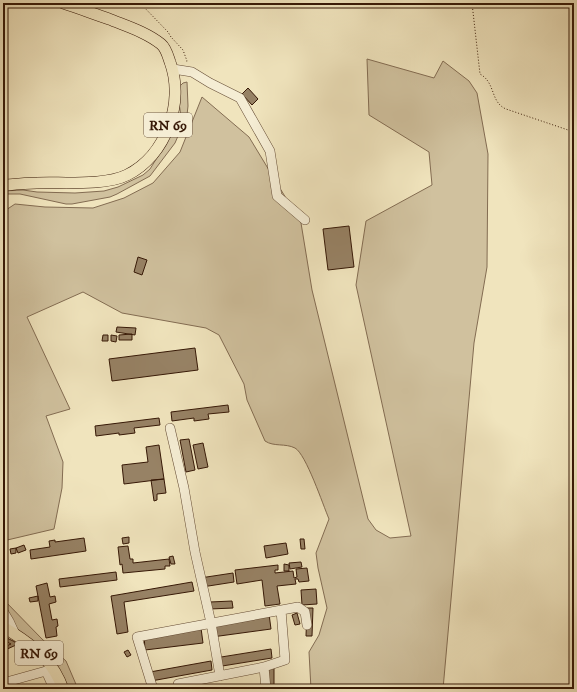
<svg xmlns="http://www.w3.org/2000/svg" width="577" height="692" font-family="'IM FELL DW Pica',serif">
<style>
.green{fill:#d0c19e;stroke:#836c52}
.building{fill:#978265;stroke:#361806}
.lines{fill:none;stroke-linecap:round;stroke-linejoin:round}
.minor-casing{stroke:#644b34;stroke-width:10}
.major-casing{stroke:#361806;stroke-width:12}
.path{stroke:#361806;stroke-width:1;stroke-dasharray:1 2;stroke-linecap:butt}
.minor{stroke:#f5edd4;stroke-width:9}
.major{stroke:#f0e4bd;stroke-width:11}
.labels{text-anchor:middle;stroke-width:3.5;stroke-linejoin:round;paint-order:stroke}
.shield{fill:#f5edd4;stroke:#6f5844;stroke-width:1}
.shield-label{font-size:14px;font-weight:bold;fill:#361806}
</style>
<rect width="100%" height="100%" fill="#f0e4bd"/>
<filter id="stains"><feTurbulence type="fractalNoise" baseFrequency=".005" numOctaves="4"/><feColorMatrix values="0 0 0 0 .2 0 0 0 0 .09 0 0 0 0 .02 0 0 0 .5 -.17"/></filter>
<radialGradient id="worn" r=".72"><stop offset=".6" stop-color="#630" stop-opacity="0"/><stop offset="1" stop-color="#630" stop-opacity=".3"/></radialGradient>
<path class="green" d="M367 59 434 78 443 61 469 81 477 93 488 154 487 267 474 343 443 689H311L309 652 319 635 327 608 318 568 316 553 329 519C323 505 306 454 295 448 285 443 274 447 265 441L247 400 244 384 219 335 206 328 122 313 83 292 27 317 70 409 46 416 63 462 62 488 54 529 3 541V212L15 204 45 207 93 208 124 198 153 183 180 152 202 97 249 137 301 223 312 290 368 519 376 530 390 538 411 536 356 285 366 221 432 185 429 152 369 115Z
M187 82 188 106 187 115 175 143 150 176 117 194 110 197 72 204H66L20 194H3V191L23 190 37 192 75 193 104 191 118 187 143 175 150 169 178 124 181 116 178 97 180 86 183 83Z
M3 599 42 639 66 661 78 689H68L18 633 3 607Z"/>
<path class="building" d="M248 88 258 99 252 105 242 94Z
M349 226 354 267 328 270 323 229Z
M138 257 147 260 142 275 134 272Z
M117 327 136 328 135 335 116 332Z
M132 334V340H119V335Z
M103 335H108V341H102Z
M111 335 117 336 116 342 111 341Z
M195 348 198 370 112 381 109 359Z
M228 405 229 412 208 414 209 419 194 421V418L172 421 171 412Z
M159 418 160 425 134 428 135 433 119 435V433L96 436 95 426Z
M189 439 195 470 186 472 180 440Z
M203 443 208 467 198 469 193 445Z
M159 445 164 479 124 484 122 465 148 462 146 447Z
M164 479 166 493 157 494V500L154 501 151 480Z
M129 537V543L123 544 122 538Z
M84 538 86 551 31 559 30 550 50 547 49 541 55 540V542Z
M300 539H304L305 549H301Z
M286 543 288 554 266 558 264 546Z
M24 545 26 550 18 553 16 548Z
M128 546 130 559H133V563L169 559 170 566H165V569L123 573 122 564 120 565 118 547Z
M16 548V553L11 554 10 549Z
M173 556 175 564H171L169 557Z
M301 562 302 567 290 569 289 563Z
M284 564 289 565V571H284Z
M278 565V570H275V573L293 571 294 578 297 577 296 569 307 568 309 581 299 582 298 579H295L296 584 277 586 280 604 265 606 262 580 237 584 235 570Z
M116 572 117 580 60 587 59 579Z
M233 573 234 582 202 587 200 578Z
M192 582 194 591 124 602 128 632 117 634 111 596Z
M47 583 50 597 55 596 56 602 49 604 52 620 57 619 58 626 56 627 57 636 46 638 36 586Z
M316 589 317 604 302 605 301 590Z
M38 596V601L30 602 29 598Z
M232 601 233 608 210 609V602Z
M307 608H313L312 636H306Z
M297 613 300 624 295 625 292 615Z
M269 614 271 629 212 637 210 621Z
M201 628 203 643 145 650 144 635Z
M3 636 15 642 16 645 3 651V646L4 647 11 644 3 640Z
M271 649 272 658 216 667 215 658Z
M128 650 131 655 127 657 124 652Z
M211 661 212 670 151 681 150 672Z
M263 665H274V689H263Z"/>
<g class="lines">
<g class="minor-casing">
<path id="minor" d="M173 69 192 72 210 83 240 98 270 151 277 196 305 220
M170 428 184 488 195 552 211 623 220 676
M3 611 9 621 15 634
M264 667 266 689
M46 671 54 689
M3 683 46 671 55 672
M153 689 137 637 298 607 305 612 307 625
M179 689 178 684 264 667 285 660 281 610"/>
</g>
<g class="major-casing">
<path id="major" d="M3 187 7 185C17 184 27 183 37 183 62 182 105 186 127 175 166 156 185 102 170 62 168 56 166 48 161 44 146 32 126 26 109 19 94 14 79 8 63 3
M3 627C22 638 44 653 55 672 58 677 61 683 63 689"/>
</g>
<path class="path" d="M140 3 168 32 171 37 183 50 187 61 186 63
M472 3 480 74C496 83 490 102 506 109L574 132
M570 630V677L574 689"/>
<use href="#minor" class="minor"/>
<use href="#major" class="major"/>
</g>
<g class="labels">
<g class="shield">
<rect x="144" y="113" width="48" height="24" rx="3"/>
<rect x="15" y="641" width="48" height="24" rx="3"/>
</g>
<g class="shield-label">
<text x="168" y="130">RN 69</text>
<text x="39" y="658">RN 69</text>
</g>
</g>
<rect width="577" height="692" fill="none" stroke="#f0e4bd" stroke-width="16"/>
<rect x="4" y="4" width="569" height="684" fill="none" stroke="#361806" stroke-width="2"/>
<rect x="8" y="8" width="561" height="676" fill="none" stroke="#361806"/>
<rect width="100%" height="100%" filter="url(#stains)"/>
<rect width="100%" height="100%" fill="url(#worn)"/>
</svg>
